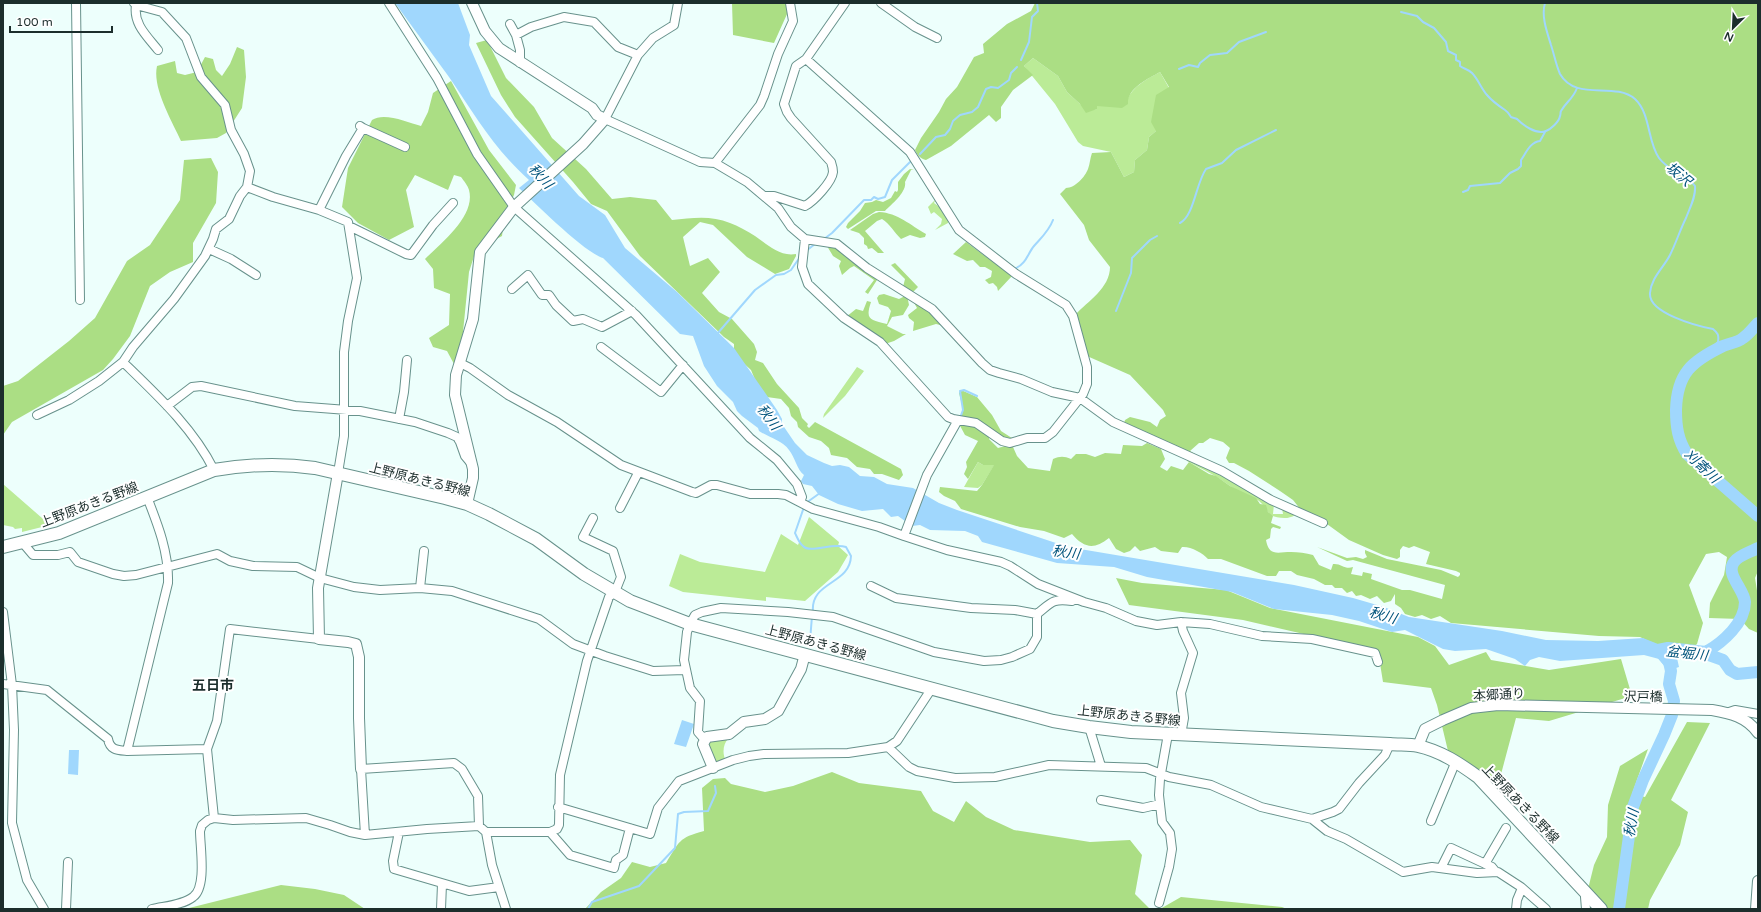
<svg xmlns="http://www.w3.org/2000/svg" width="1761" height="912" font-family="'Varela Round','Noto Sans JP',sans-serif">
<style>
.green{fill:#bbeb97}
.forest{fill:#abde84}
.water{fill:#a0d7fd}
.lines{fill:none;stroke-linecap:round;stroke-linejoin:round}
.stream{stroke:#a0d7fd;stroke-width:2}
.river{stroke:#a0d7fd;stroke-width:12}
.minor-casing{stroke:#68928c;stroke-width:10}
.tertiary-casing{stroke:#68928c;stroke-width:12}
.primary-casing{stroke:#68928c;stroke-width:14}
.minor{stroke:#fff;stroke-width:8}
.tertiary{stroke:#fff;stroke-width:10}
.primary{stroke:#fff;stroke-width:12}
.labels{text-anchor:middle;stroke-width:4;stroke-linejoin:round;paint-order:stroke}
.street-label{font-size:13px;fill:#1c2e2c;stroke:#fff}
.water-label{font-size:14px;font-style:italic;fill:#00537b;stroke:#fff}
.neighbourhood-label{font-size:14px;font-weight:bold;fill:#1c2e2c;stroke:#fff}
</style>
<rect width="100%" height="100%" fill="#edfffc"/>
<path class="green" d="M1033 58 1058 76 1067 92 1080 104 1091 110 1097 109V106L1127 100C1133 86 1147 79 1160 72L1169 88 1156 131 1149 137 1147 150 1135 160 1134 172 1124 177 1111 152 1083 146 1078 142 1055 104 1024 66Z
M936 199 934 203 941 208 948 220V223L935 230 941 224 942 219 934 212 931 214 928 207Z
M857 367 864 371 845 396 823 418 824 414Z
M1189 458 1221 473 1274 504 1273 514H1283L1282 508 1295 515C1288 520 1278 518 1270 515 1266 509 1262 502 1256 499 1248 494 1238 492 1230 486 1217 476 1202 469 1187 461Z
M978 462 983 465 995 464 982 485 978 488 964 487Z
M3 484 50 525 22 532V528L15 529 13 527 3 525Z
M809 517 839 542 838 546 848 555 838 572 805 601 766 597V601L683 592 669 586 680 554 700 562 765 572 781 534 798 545Z
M709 738 728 739C723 744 722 754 726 761L717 764 707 747Z"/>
<path class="forest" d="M732 3H792L774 43 733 35Z
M1035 3H1758V571L1755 578 1758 597V633L1749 629 1740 619 1709 618 1710 603 1724 575 1727 557 1719 552 1706 554 1689 585 1703 623 1697 644 1687 653 1671 652 1640 637 1599 636 1451 623 1440 616 1431 619 1422 615 1415 617 1405 614 1401 608 1395 604V594L1391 601 1384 603 1377 596 1370 599 1361 595 1356 596 1352 591 1347 593 1342 588H1335L1332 585H1325L1314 579 1297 575 1291 571H1279L1276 576H1267L1221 559H1208C1203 553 1190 546 1182 547L1178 553 1161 551 1155 547 1140 551 1135 546 1130 551 1124 553 1116 549 1109 538C1094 550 1084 548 1072 534L1064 538 1044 531 1020 527 961 509 955 501 944 496 939 492 940 487 977 491 982 485 994 465H983L978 462 968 479 964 474 967 467 966 462 978 441 965 435 958 422H970L990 435 989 439 998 448 1009 445 1013 447 1017 456 1028 468 1050 471 1053 459C1060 456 1064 456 1071 459L1076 454H1086L1095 457 1105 453 1121 454 1123 445 1142 446 1147 443 1161 449 1165 459 1160 467 1167 471 1171 466 1183 470 1189 462 1209 474 1216 476 1230 486 1256 498 1260 504 1266 505 1268 512 1273 516 1271 523 1281 527 1280 529 1273 527 1271 529 1270 538 1266 540C1269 557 1278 552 1291 552 1298 552 1306 553 1313 555L1319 565 1331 570 1333 564C1341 563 1345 570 1353 567L1351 574 1362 576 1363 572 1372 574 1371 579 1402 590H1410L1442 599 1445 585 1353 560 1347 561 1317 547 1347 558 1356 557 1363 559 1367 557 1365 553V550L1387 559 1441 570 1458 577 1460 575V573L1456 571 1426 564 1430 552 1414 546 1409 548 1403 546 1400 550V557L1397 559 1383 555 1349 540 1320 519 1301 510 1293 500 1280 491 1249 471 1234 463H1229L1226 458 1230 448 1223 442 1210 438 1203 443H1199L1190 451 1198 456 1123 426 1125 420 1130 417 1150 422 1157 427 1160 420 1166 416 1163 410 1130 375 1087 356 1075 315C1088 301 1110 288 1110 267L1089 240 1084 225 1060 194 1066 188C1075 188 1085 177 1088 169 1090 164 1090 158 1092 153L1111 152 1124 177 1134 172 1135 160 1147 150 1149 137 1156 131 1151 122 1156 95 1169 87 1160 72C1148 79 1127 88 1128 104L1122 108 1097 106V109L1086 113 1080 104 1067 92 1058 76 1033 58 1024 66 1033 75 1013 90 1001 107V118L996 122 989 115 951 146 926 160C921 159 917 155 915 150L921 138 939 112 946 99 957 87 974 57 984 53 983 44 1007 24 1031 11Z
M487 40 506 78 534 107 552 138 586 169 612 199 630 197 656 200 672 220C692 218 711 215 730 223 738 226 747 231 755 236 767 244 779 257 796 254V256L789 269 775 274 747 257 713 225 700 222 683 237 690 266 708 258 720 272 702 293 719 312 732 319 754 344 757 352 755 360 763 363 777 384 799 408 802 418 808 424 807 426 809 428 815 422 901 469 903 475 899 480 882 474H874L870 469 857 467 847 458 831 455 829 448 821 441 809 437 798 427 797 422 791 416 789 408 781 399 767 397 756 382 751 370 739 359 734 351V344L724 337 640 256 607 211 591 204 573 182 515 117 501 95 476 43Z
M237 47 244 50 246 77 242 108 226 133 217 138 181 141C172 121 152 88 157 66L175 61 177 73 185 75 197 72 205 57 213 59 216 70 222 76 230 64Z
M451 81 489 150 516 185 514 195 505 213 502 236 476 250 469 272 462 342 454 364 447 351 433 347 429 338 449 325 450 294 434 288 433 269 425 259C441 243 476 216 469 190 468 186 464 181 461 177L454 175 448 190 415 175 406 190 414 227 389 240 358 223 342 207 348 168 372 120C384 112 407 122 421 126L428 112 433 93Z
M211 158 218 172 216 203 193 243V262L170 272 150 286 130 336 113 359 103 370 12 422 3 435V386L18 381 69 341 95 318 127 261 150 245 180 200 184 160Z
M910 169 914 170H911L905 182C907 192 892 204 885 211H876L848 229 846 227 848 223 860 211 865 203 872 202 876 200 883 202 891 198 895 191 897 192 898 190V182L904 174Z
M879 212C898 213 910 225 926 234L925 237 920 238 910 235 901 239C894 232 890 224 882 219L877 221 865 231 884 253H878L872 248 868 249 867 246 864 244V238L859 233 850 230 873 214Z
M966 242 1012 276 998 291 997 287 993 283 989 284 985 280 991 277 992 271 985 267H980L973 260 967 261 953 254Z
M832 245 877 277V280L868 294 865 292 874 280 854 266 850 268 842 275 839 266 841 261 833 256 827 246Z
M895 263 918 287 912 293 903 287 905 279 891 265Z
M884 294 899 299 907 295 909 305 903 315 892 317 887 326 903 334H906L894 341 885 344 846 317 856 309 863 311 867 301 871 302C865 320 870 320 887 324L891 311 888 307 879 304 877 298 879 295Z
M912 299 926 307 944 326 936 324 913 331 914 322 909 318 908 315 917 308Z
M961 390 977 397 992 415 1001 431 1015 440 1010 441 960 418 963 409 959 393Z
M1116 578 1142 583 1226 590 1270 608 1418 637 1435 646 1449 665 1486 652 1491 660 1549 670 1621 659 1632 696 1549 721 1516 718 1500 778 1492 784 1471 766 1448 751 1437 705 1431 688 1383 682 1378 651 1243 620 1129 605Z
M1687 722 1710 723 1671 800 1688 812 1680 845 1650 900 1648 909H1583L1594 865 1607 837 1608 805 1620 766 1648 749 1632 794 1645 797Z
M832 772 859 783 921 791 933 811 954 822 966 801 986 817 1014 830 1090 842 1130 840 1142 855 1135 894 1150 909H585L601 892 621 878 632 862 650 867 666 863C680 841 678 838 704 831L702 788 713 779 725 778 731 784 765 792 793 786Z
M281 885 315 889 344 895 365 909H185Z
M1181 897 1282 907 1287 909H1160Z"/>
<path class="water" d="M395 3H458L470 35 469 45 491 96 579 196 605 215 625 248 677 292 734 348 777 410 782 419V424L795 443 807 455 824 463 832 466 840 465 849 467 860 476 874 477 887 484 913 488 939 503 957 510 1068 547 1294 585 1353 598 1384 607 1409 617 1502 631 1546 640 1598 641 1643 638 1668 648 1677 658 1679 667 1676 668 1665 667 1659 659 1644 655 1560 661 1539 657 1530 660 1525 666 1515 659 1486 649 1455 651 1443 649 1405 630 1392 632 1359 621 1332 615 1274 609 1232 592 1147 577 1114 567 1057 563 982 542 978 536 965 531 930 530 920 525 912 526 898 516 891 517 883 509 862 511 838 504 819 495 812 486 803 484 801 481 804 475C797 470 795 457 789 450 783 441 768 437 759 431L758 428 742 416 737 411 733 402 717 386 704 366 693 336 680 334 603 258C585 253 535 203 519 188L529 180C494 149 475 115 449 77 431 52 413 28 395 3Z
M682 720 694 724 686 747 674 744Z
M69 750H79L78 775 68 774Z"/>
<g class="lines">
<path class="stream" d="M1545 3C1541 16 1547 32 1551 45 1554 54 1556 65 1560 74 1576 102 1614 81 1635 99 1651 114 1647 141 1659 158 1670 173 1687 174 1695 186 1696 197 1690 207 1686 218 1680 230 1676 243 1670 255 1664 267 1651 278 1650 293 1648 313 1697 326 1713 329 1718 333 1719 335 1718 342L1705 354
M1401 12 1417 16 1423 22 1434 28 1446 42 1448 51 1456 55V60L1460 62V66C1464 69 1468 69 1472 73 1478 79 1481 88 1487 95 1492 101 1499 106 1505 110 1508 112 1509 114 1511 117 1513 118 1515 118 1517 119 1523 125 1536 135 1546 131 1551 129 1559 122 1560 116 1561 114 1560 113 1561 111 1566 102 1573 99 1577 88
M1021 60 1029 42 1032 17 1038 11 1037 3
M1179 69 1189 65 1198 67 1200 63 1210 55 1227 53 1239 42 1266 32
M920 154 936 137 945 135 950 129 953 121 960 115 972 112 978 107 986 89 991 87 998 88 1009 80 1011 73 1017 67
M1463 192 1468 190 1470 186 1500 183 1510 173 1518 169 1521 166V160C1526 153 1530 142 1540 141L1545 132
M1180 223C1194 216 1196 183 1206 169L1222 163 1236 150 1276 130
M824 239 832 233 864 200H871L874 197 878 199 885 197 892 180 910 162
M806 251 815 244
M1016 268C1026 264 1028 253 1034 246 1041 238 1049 231 1053 220
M1116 311 1131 273 1132 258 1150 240 1157 236
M717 334 755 290 776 275 784 274 791 270 800 257
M960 418 963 410 960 391 964 390 977 396
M806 503 820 493
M804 507 795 533C797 537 799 543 803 546 810 554 832 542 846 547L851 556C850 585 810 581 813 612
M810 641 812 616
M588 909 592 902 639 886 675 848 678 814 684 812 708 811 716 793 715 786"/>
<path class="river" d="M1758 323C1753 328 1749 334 1743 338 1737 343 1730 343 1723 346 1692 361 1677 373 1676 410 1676 427 1678 440 1687 454L1758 516
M1658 650 1668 648 1706 652 1709 655 1723 660 1730 670 1737 674 1758 672
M1706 652C1723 642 1745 623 1745 602 1744 589 1725 574 1734 562 1739 555 1751 552 1758 548
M1619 909 1633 807 1643 780 1664 735 1672 715 1674 701 1669 684 1671 671 1669 662 1662 654"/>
<g class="minor-casing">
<path id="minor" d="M76 3 80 300
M134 3 136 5C133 24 147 36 158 50
M389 3 437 78 477 154 514 207 636 315 750 438 777 460 797 484 802 497 800 502
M678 3 674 25 653 38 638 55 605 119 700 162 715 163 747 182 778 208 791 227 805 239 837 244 867 268 932 309 982 363 990 370 999 373 1021 379 1052 392 1080 398 1113 422 1222 471 1271 500 1323 523
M881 3 915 27 937 38
M510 24 516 35
M520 63V50L516 35 531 27 564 17 594 22 618 47 638 55
M363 128 405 147
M715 163 760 105 764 96 778 54 793 21 790 3
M247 187 273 197 319 210 346 156 363 128 360 126
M766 196H774L805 206C814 201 832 182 833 172 833 169 832 165 831 162L791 118 787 112 784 104 796 66 806 59 845 3
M319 210 348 222 357 278 348 321 344 352V436L338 473
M349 226 406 254 411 255 433 225 453 203
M805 239 802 267 808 284 844 318 880 342 948 417 953 419 976 423 1002 441 1010 443 1027 438H1045L1053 432 1083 394 1087 384V367L1073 316 1066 305 1016 274 959 230 910 152 806 59
M209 249 231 259 256 275
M512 289 528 275 542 295H549L556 305 573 321 583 319 602 327 632 311
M601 347 661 392 683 365
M123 362C157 395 193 428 214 470
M460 363 470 368 508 395 557 422 621 465 692 492 696 493 711 485H717L750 494H778L786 495 813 509 879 527 904 536 947 550 1001 562 1010 566 1038 584 1084 602 1106 608 1136 621 1157 625 1181 622 1210 624 1262 636 1312 639 1375 653 1378 662
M167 406 192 387 201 386 295 406 360 411 415 422 448 433 457 437 460 442 465 456 470 462
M37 415 69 400 99 381 123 362 133 347 174 299 205 256 213 239 216 229 229 219 240 196 247 187 250 171 244 154 231 130 225 105 201 77 186 38 162 12 136 5
M399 419 404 392 407 360
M620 508 638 473
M904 536 927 475 958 420
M22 542 33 555H58L70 552 78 562 113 574 124 576 136 575 217 554 230 561 253 566 297 567 320 578 354 587 380 590 420 588 452 591 539 619 573 644 605 656 653 671 685 670
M871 586 896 598 971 608 1015 610 1037 614
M420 588 424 551
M3 612 12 685 14 730 12 823 27 880 44 909
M3 684 47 690 108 739C110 750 117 750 127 751L207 749
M1726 713 1735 710 1758 714
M1089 727 1101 766
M1181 735 1184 718 1181 693 1193 653 1183 631 1181 622
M705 740 698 732 700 701 690 688 684 660 687 632 690 624 695 615 702 612 721 608 788 612 833 617 934 652 984 661 1001 660 1012 657 1030 649 1037 637V614C1051 603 1052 598 1072 601
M888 747 909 767 917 771 955 778 995 777 1049 765 1146 768 1169 777 1211 785 1261 807 1312 819 1333 812 1339 809 1359 783 1385 755 1390 744
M127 751 168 583C169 553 158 525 147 497
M1101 800 1143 808 1160 804
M558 807 650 834 658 808 679 781 733 760 749 756 764 754 848 753 888 747 897 741 932 688
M214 818 207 749 217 721 230 629 319 639
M1312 819 1327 831 1346 839 1403 872 1432 867 1477 873 1498 872 1521 887 1546 909
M1431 821 1456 761
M399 832 393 861 394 869 469 891 499 887
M486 832H550L557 829 559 825 560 775 587 661 609 597 615 592 621 577 613 551 583 537 593 518
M550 832 570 855 614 868 616 860 623 855 630 828
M365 835 361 769 454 763 462 769 478 796 479 826 486 832 492 865 506 909
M1485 864 1506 828
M1441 868 1451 848 1492 867 1496 872
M1159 903 1169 867 1172 849 1170 833 1162 822 1159 795 1160 779 1168 734
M66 909 68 862
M152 909C165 906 183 905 193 897 207 887 200 847 200 831L202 825 208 820 214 818 233 820 306 818 330 825 350 832 365 835 427 829 479 826
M441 909 442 884
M1516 909 1517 900 1522 888
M1586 909 1585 897 1587 893"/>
</g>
<g class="tertiary-casing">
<path id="tertiary" d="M338 473 318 588 319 639 348 642 356 644 359 657V718L361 769
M467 504 473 478V469L455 395 456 375 473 319 480 252 514 207 583 144 605 119 597 115 592 108 499 48 485 31 472 3
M1418 746 1425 729 1443 720 1471 708 1498 705 1712 710C1730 713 1747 717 1758 733
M713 768 703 744 707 737 729 734 744 722 765 719 778 711 801 669 805 654
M1756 909 1758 881"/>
</g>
<g class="primary-casing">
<path id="primary" d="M3 547 59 533 214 470C249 464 281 463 315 468L445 498 467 504 489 514 536 539 584 574 630 601 690 624 1053 721 1089 727 1131 732 1390 744C1399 745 1409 744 1418 746 1441 751 1460 764 1478 777L1601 909"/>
</g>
<use href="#minor" class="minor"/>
<use href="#tertiary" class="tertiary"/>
<use href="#primary" class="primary"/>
</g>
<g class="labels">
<g class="street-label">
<text transform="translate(420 479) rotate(14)" y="5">上野原あきる野線</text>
<text transform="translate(89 504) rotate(-21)" y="5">上野原あきる野線</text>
<text transform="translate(816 642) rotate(15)" y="5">上野原あきる野線</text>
<text transform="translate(1499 694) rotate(-3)" y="5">本郷通り</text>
<text transform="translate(1643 696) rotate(1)" y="5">沢戸橋</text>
<text transform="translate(1129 715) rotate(6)" y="5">上野原あきる野線</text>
<text transform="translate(1521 803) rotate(46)" y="5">上野原あきる野線</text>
</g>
<g class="water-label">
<text transform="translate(1679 174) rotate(39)" y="5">坂沢</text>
<text transform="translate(541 176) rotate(47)" y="5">秋川</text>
<text transform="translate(769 417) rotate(53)" y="5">秋川</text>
<text transform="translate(1702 466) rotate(43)" y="5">刈寄川</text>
<text transform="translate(1066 552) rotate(8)" y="5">秋川</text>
<text transform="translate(1383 615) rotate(16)" y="5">秋川</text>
<text transform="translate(1687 653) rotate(7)" y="5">盆堀川</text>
<text transform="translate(1631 823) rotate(-80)" y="5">秋川</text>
</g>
<g class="neighbourhood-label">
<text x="213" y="690">五日市</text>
</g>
</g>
<rect width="1761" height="912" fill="none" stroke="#1c2e2c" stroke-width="8"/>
<g transform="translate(1733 28) rotate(204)" stroke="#ffffff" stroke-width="3" paint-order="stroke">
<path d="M0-3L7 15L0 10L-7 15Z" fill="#1c2e2c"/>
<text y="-6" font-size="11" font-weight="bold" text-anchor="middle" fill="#1c2e2c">N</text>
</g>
<path d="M10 26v6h102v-6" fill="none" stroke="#1c2e2c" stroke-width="2"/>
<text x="16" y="26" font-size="12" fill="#1c2e2c" stroke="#ffffff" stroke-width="3" paint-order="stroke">100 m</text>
</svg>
